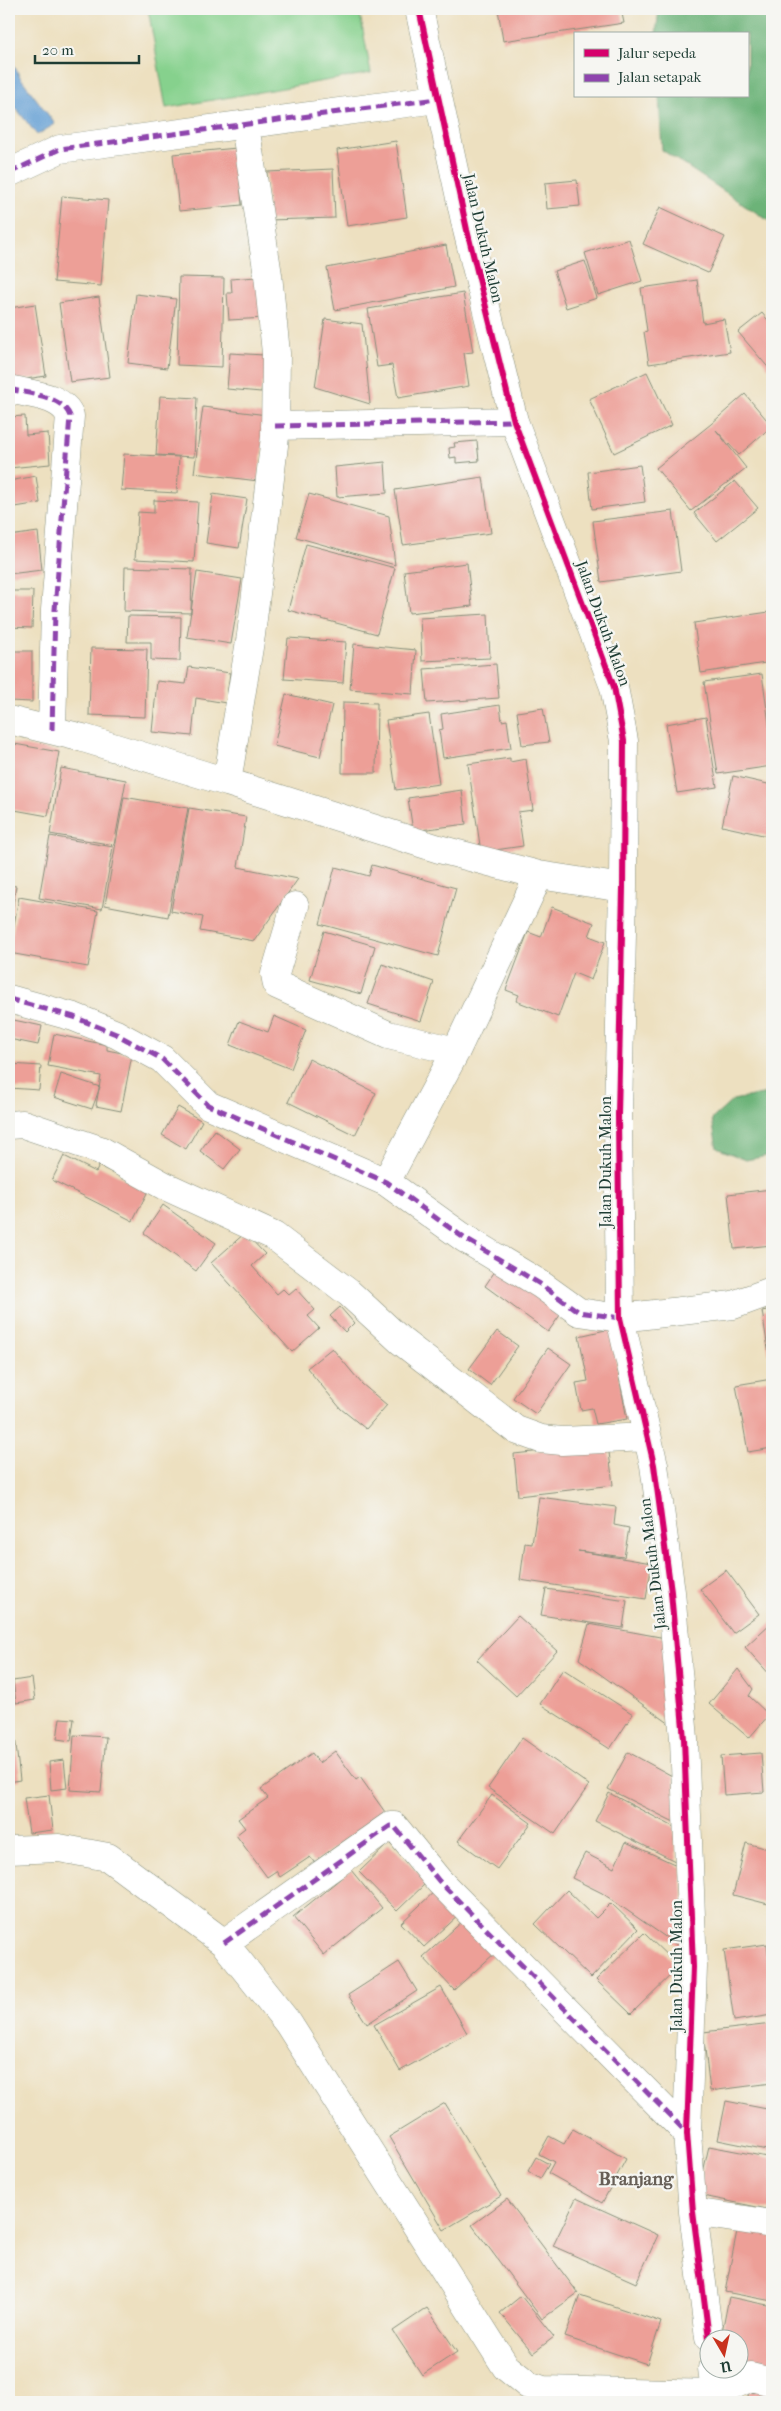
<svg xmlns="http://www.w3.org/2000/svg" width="781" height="2411" font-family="'IM FELL French Canon',serif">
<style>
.green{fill:#86d18d;stroke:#528760}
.forest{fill:#6cb378;stroke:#467856}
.water{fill:#649fd4;stroke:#426e84}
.building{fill:#ed9f97}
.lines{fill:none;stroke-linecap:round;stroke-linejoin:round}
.minor-casing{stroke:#868e7a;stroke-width:29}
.minor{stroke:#fff;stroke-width:28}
.quiet{stroke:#8e44ad;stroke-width:5;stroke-dasharray:10 5;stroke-linecap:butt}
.cycleway-casing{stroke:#f6f6f2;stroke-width:9}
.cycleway{stroke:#d6006c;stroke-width:6}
.labels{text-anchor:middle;stroke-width:4.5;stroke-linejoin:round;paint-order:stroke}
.street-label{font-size:16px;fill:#1f3d34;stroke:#f6f6f2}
.quarter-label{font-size:19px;font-weight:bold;fill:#675f57;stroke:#f6f6f2}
</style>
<rect width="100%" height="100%" fill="#f6f6f2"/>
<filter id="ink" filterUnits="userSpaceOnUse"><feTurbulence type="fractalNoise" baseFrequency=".02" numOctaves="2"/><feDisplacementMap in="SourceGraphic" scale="10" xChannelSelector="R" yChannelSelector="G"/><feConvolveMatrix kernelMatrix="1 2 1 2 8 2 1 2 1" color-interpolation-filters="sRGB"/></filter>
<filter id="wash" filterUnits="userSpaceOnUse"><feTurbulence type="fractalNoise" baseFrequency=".0096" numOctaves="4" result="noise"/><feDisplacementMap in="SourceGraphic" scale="20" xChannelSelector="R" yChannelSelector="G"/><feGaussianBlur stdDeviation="1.12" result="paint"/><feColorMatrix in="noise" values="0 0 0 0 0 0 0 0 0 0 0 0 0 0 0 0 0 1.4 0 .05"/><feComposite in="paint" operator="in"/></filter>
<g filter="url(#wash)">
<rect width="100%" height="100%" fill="#ede0c0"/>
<path class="green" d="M148 9H359L371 73 166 108Z"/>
<path class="forest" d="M659 9H772V223L662 150 659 96H747V34H656Z
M772 1092V1155L746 1160 717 1148 712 1119 733 1100Z"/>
<path class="water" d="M9 56 20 77 55 124 37 135 9 99Z"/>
<g id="blocks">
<path class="building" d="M498 9H621L624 23 503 41Z
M396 141 407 217 347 226 337 150Z
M237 148 242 205 179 211 173 154Z
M333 169 335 218 268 220 267 172Z
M577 180 580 206 547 209 545 183Z
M62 196 108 200 101 286 54 282Z
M660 207 725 237 708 273 643 244Z
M629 239 642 281 598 295 585 253Z
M446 245 454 287 335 310 327 268Z
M585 261 597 298 566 308 554 271Z
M179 277 224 278 222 367 177 365Z
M256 277 266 318 229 320 227 293H232L231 279Z
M697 280 703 323 724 319 730 352 649 364 644 332 647 331 641 288Z
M463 293 473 352 464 353 469 386 398 398 392 365 377 367 368 309Z
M136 294 176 299 167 368 128 363Z
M99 297 110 377 70 382 59 303Z
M35 304 46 376 12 381 9 356V308Z
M762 313 772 325V372L738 332Z
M325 319 362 324 370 404 315 387Z
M230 353 264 355 270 384 262 383 261 392 227 389Z
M647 372 672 425 614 453 589 399Z
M745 394 772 426 739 455 716 430 746 468 691 511 656 468 711 424Z
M160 396 197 398 194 457 156 455Z
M203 407 267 415 258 481 194 473Z
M25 416 26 435 48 433 50 464 9 468V417Z
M477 441 479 461 456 463V457L450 458 449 448 455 447 454 443Z
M124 454 179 457 177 493 121 490Z
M385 462 387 493 337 497 335 467Z
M640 465 645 502 592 509 588 472Z
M36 476 40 503 9 508V481Z
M483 477 491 533 403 545 395 490Z
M735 481 758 508 717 541 694 513Z
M213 494 247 499 239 548 206 543Z
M309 494 389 516 395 565 296 537Z
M154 500 198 502 194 562 135 559 138 512 154 513Z
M673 511 681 571 601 582 593 521Z
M38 532 42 570 9 574V536Z
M306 544 395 568 377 634 288 610Z
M467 563 472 606 409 613 404 571Z
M125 567 192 569 191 613 124 611Z
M197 572 242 579 231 644 187 637Z
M9 591H33L32 628 9 627Z
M769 612 772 635V662L701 673 694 623Z
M488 614 490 658 422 661 420 618Z
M128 616 181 617 180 661 151 660V642H127Z
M288 638 346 642 343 683 284 679Z
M354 644 416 650 413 694 350 689Z
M91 648 147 649 145 717 89 715Z
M9 651H32V702L9 701Z
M496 664 499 698 427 703 424 669Z
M189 667 230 673 226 703 196 698 192 736 152 732 157 681 186 684Z
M762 674 772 745V766L718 774 704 682Z
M286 694 332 705 320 757 274 746Z
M343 702 377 703 376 773H342Z
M500 705 502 721 507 720 511 748 443 758 439 730 443 729 441 714Z
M543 708 549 742 522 745 517 712Z
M429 714 439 784 396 790 386 720Z
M706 717 717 787 677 793 666 724Z
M9 743 59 752 48 816 9 809Z
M510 758V762L526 759 533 810 518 812 523 846 481 852 468 764Z
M61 768 126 780 114 845 50 834Z
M733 776 772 785V837L722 826Z
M462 790 466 824 413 831 408 798Z
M124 797 188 808 168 917 105 905Z
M189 808 246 817 238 867 298 879 254 941 200 931 203 917 171 911Z
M50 836 113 847 102 909 39 898Z
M372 865 456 888 438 956 320 924 335 867 369 876Z
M9 885 16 886 10 923 9 922Z
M19 897 98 911 88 967 9 953Z
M552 907 594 923 589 936 605 942 591 980 574 973 558 1017 516 1001 519 995 506 990 528 932 541 937Z
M324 931 375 946 361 994 310 980Z
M382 964 434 982 421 1021 368 1004Z
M274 1016 306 1030 291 1069 230 1045 239 1021 268 1032Z
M9 1019 42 1026 38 1045 9 1039Z
M54 1034 107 1045V1050L132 1055 121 1111 96 1106 101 1076 48 1066Z
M309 1059 376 1093 355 1135 288 1102Z
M10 1064 41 1066 39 1090 9 1088Z
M61 1074 100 1087 92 1109 54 1097Z
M178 1107 202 1121 186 1149 162 1135Z
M215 1130 240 1149 224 1169 200 1151Z
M64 1156 96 1172 99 1166 148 1191 133 1221 52 1180Z
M772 1189V1245L734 1249 728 1194Z
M163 1205 216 1243 196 1271 144 1233Z
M245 1233 265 1254 252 1266 277 1294 283 1289 289 1295 296 1289 315 1310 308 1316 319 1328 292 1352 211 1263Z
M499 1265 563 1311 548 1332 485 1286Z
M340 1307 354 1323 345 1332 330 1316Z
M772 1309V1368H771L762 1311Z
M610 1329 627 1419 596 1424 592 1408 581 1410 576 1383 588 1381 579 1336Z
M497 1331 518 1346 490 1385 469 1369Z
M332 1348 362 1384 387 1405 366 1429 341 1409 307 1368Z
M548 1348 571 1364 536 1414 513 1398Z
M772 1379V1448L748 1452 736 1385Z
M608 1444 613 1485 518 1496 514 1454Z
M539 1497 616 1507 614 1525 629 1528 624 1557 578 1551 652 1563 646 1599 520 1580 525 1543 532 1544Z
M726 1570 759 1614 733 1633 700 1589Z
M546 1589 627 1601 623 1628 541 1615Z
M518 1616 557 1651 516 1696 477 1660Z
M772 1622V1677L745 1647Z
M589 1624 671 1639 677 1729 579 1659Z
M563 1669 633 1714 610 1749 540 1704Z
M738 1669 753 1689 749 1696 769 1715 749 1738 709 1704Z
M32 1678 35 1700 16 1703 13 1681Z
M60 1718 74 1719 71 1741 57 1739Z
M9 1719H13L20 1780 9 1782Z
M74 1735 106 1737 101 1792 70 1790Z
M522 1738 589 1785 555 1834 488 1788Z
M335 1751 356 1780 360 1777 385 1812 314 1862 310 1857 280 1877 276 1871 267 1877 236 1835 245 1828 238 1819 268 1798 261 1789 312 1753 319 1763Z
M628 1752 674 1777 676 1823 608 1789Z
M761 1753 764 1792 724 1795 721 1756Z
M64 1760 67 1788 51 1790 49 1762Z
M609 1793 674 1827 677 1862 595 1821Z
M49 1795 53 1830 29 1833 24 1798Z
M492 1795 531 1823 497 1869 458 1841Z
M626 1842 681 1867 687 1952 602 1893 572 1878 585 1853 614 1868Z
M389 1843 427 1882 397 1911 359 1872Z
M746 1843 772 1850V1905L733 1895Z
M351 1870 382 1908 324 1955 293 1917Z
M437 1889 460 1914 424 1947 401 1923Z
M567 1890 596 1918 611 1903 638 1929 591 1978 535 1924Z
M465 1919 495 1953 454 1990 423 1957Z
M644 1933 679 1967 631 2014 596 1980Z
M767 1944 772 1983V2015L734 2021 724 1950Z
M399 1962 417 1991 367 2024 348 1995Z
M441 1987 467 2033 400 2071 374 2025Z
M772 2024V2083L710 2091 703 2032Z
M726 2101 772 2110V2151L718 2140Z
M445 2103 501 2196 444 2230 389 2137Z
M573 2129 626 2159 602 2203 548 2173 554 2162 539 2154 549 2136 564 2144Z
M709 2146 772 2158V2210L698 2195Z
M536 2157 549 2164 540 2179 528 2171Z
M576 2198 658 2235 636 2283 553 2246Z
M507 2199 578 2293 542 2319 472 2225Z
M738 2226 772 2233V2301L725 2292Z
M580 2295 661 2322 647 2364 565 2337Z
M521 2296 554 2337 533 2353 500 2313Z
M729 2297 772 2306V2371L738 2364V2338H721Z
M427 2308 457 2352 422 2375 393 2331Z
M750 2385 772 2389V2402H747Z"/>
</g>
</g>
<g filter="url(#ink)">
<use href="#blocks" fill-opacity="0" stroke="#868e7a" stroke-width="1"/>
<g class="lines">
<g class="minor-casing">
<path id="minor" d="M419 9 467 230 514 421 614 687 624 741 623 888 618 1114 620 1318 654 1465 671 1592 684 1739 693 1967 687 2133 693 2212 709 2338
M245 125 268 275 276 353 275 437 251 635 227 782 439 849 539 875
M9 173 60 149 437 99
M9 389C28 394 62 395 70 416L55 610 52 730
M275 426 514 421
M9 720 83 738 227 782
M295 906 275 974 277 985 388 1035 456 1051 386 1182
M9 999 74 1017 116 1034 162 1059 208 1105 386 1182 464 1238 540 1284 579 1312 620 1318 733 1305 772 1291
M456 1051 539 875 623 888
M9 1125 23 1124 100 1150 163 1185 274 1236 349 1293 401 1341 516 1430 541 1439 562 1441 647 1437
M9 1850 59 1848 108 1857 224 1943 288 2023 506 2367 528 2385 543 2390 715 2394 751 2377 772 2382
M224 1943 390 1826H394L439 1881 687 2133
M693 2212 772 2224
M712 2368 716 2402"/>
</g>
<use href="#minor" class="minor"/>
<path class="quiet" d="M9 173 60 149 437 99
M9 389C28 394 62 395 70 416L55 610 52 730
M275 426 514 421
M9 999 74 1017 116 1034 162 1059 208 1105 386 1182 464 1238 540 1284 579 1312 620 1318
M224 1943 390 1826H394L439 1881 687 2133"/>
<g class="cycleway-casing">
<path id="cycleway" d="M419 9 467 230 514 421 614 687 624 741 623 888 618 1114 620 1318 654 1465 671 1592 684 1739 693 1967 687 2133 693 2212 709 2338"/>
</g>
<use href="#cycleway" class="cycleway"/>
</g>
</g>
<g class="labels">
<g class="street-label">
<text transform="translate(484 238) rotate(77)" y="6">Jalan Dukuh Malon</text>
<text transform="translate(604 623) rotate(70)" y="6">Jalan Dukuh Malon</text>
<text transform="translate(605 1162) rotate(-90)" y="6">Jalan Dukuh Malon</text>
<text transform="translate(652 1564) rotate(-97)" y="6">Jalan Dukuh Malon</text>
<text transform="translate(676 1966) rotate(-90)" y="6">Jalan Dukuh Malon</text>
</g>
<g class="quarter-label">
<text x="636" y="2185">Branjang</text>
</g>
</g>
<rect width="781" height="2411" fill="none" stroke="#f6f6f2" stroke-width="30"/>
<rect x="574" y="32" width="175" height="65" fill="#f6f6f2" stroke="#a0aca6"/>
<rect x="584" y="49" width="25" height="8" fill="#d6006c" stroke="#a0aca6"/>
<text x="618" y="58" font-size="15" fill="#1f3d34">Jalur sepeda</text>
<rect x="584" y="74" width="25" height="8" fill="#8e44ad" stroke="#a0aca6"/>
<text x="618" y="82" font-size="15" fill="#1f3d34">Jalan setapak</text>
<g transform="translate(724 2354) rotate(171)"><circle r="24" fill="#f6f6f2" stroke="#a0aca6"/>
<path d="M0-4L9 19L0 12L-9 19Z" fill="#c8321e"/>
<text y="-8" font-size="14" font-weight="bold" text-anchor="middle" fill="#1f3d34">U</text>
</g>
<path d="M35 55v8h104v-8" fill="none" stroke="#1f3d34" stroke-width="2.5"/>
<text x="42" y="55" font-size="15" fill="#1f3d34" stroke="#f6f6f2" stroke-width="4" paint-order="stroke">20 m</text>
</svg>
